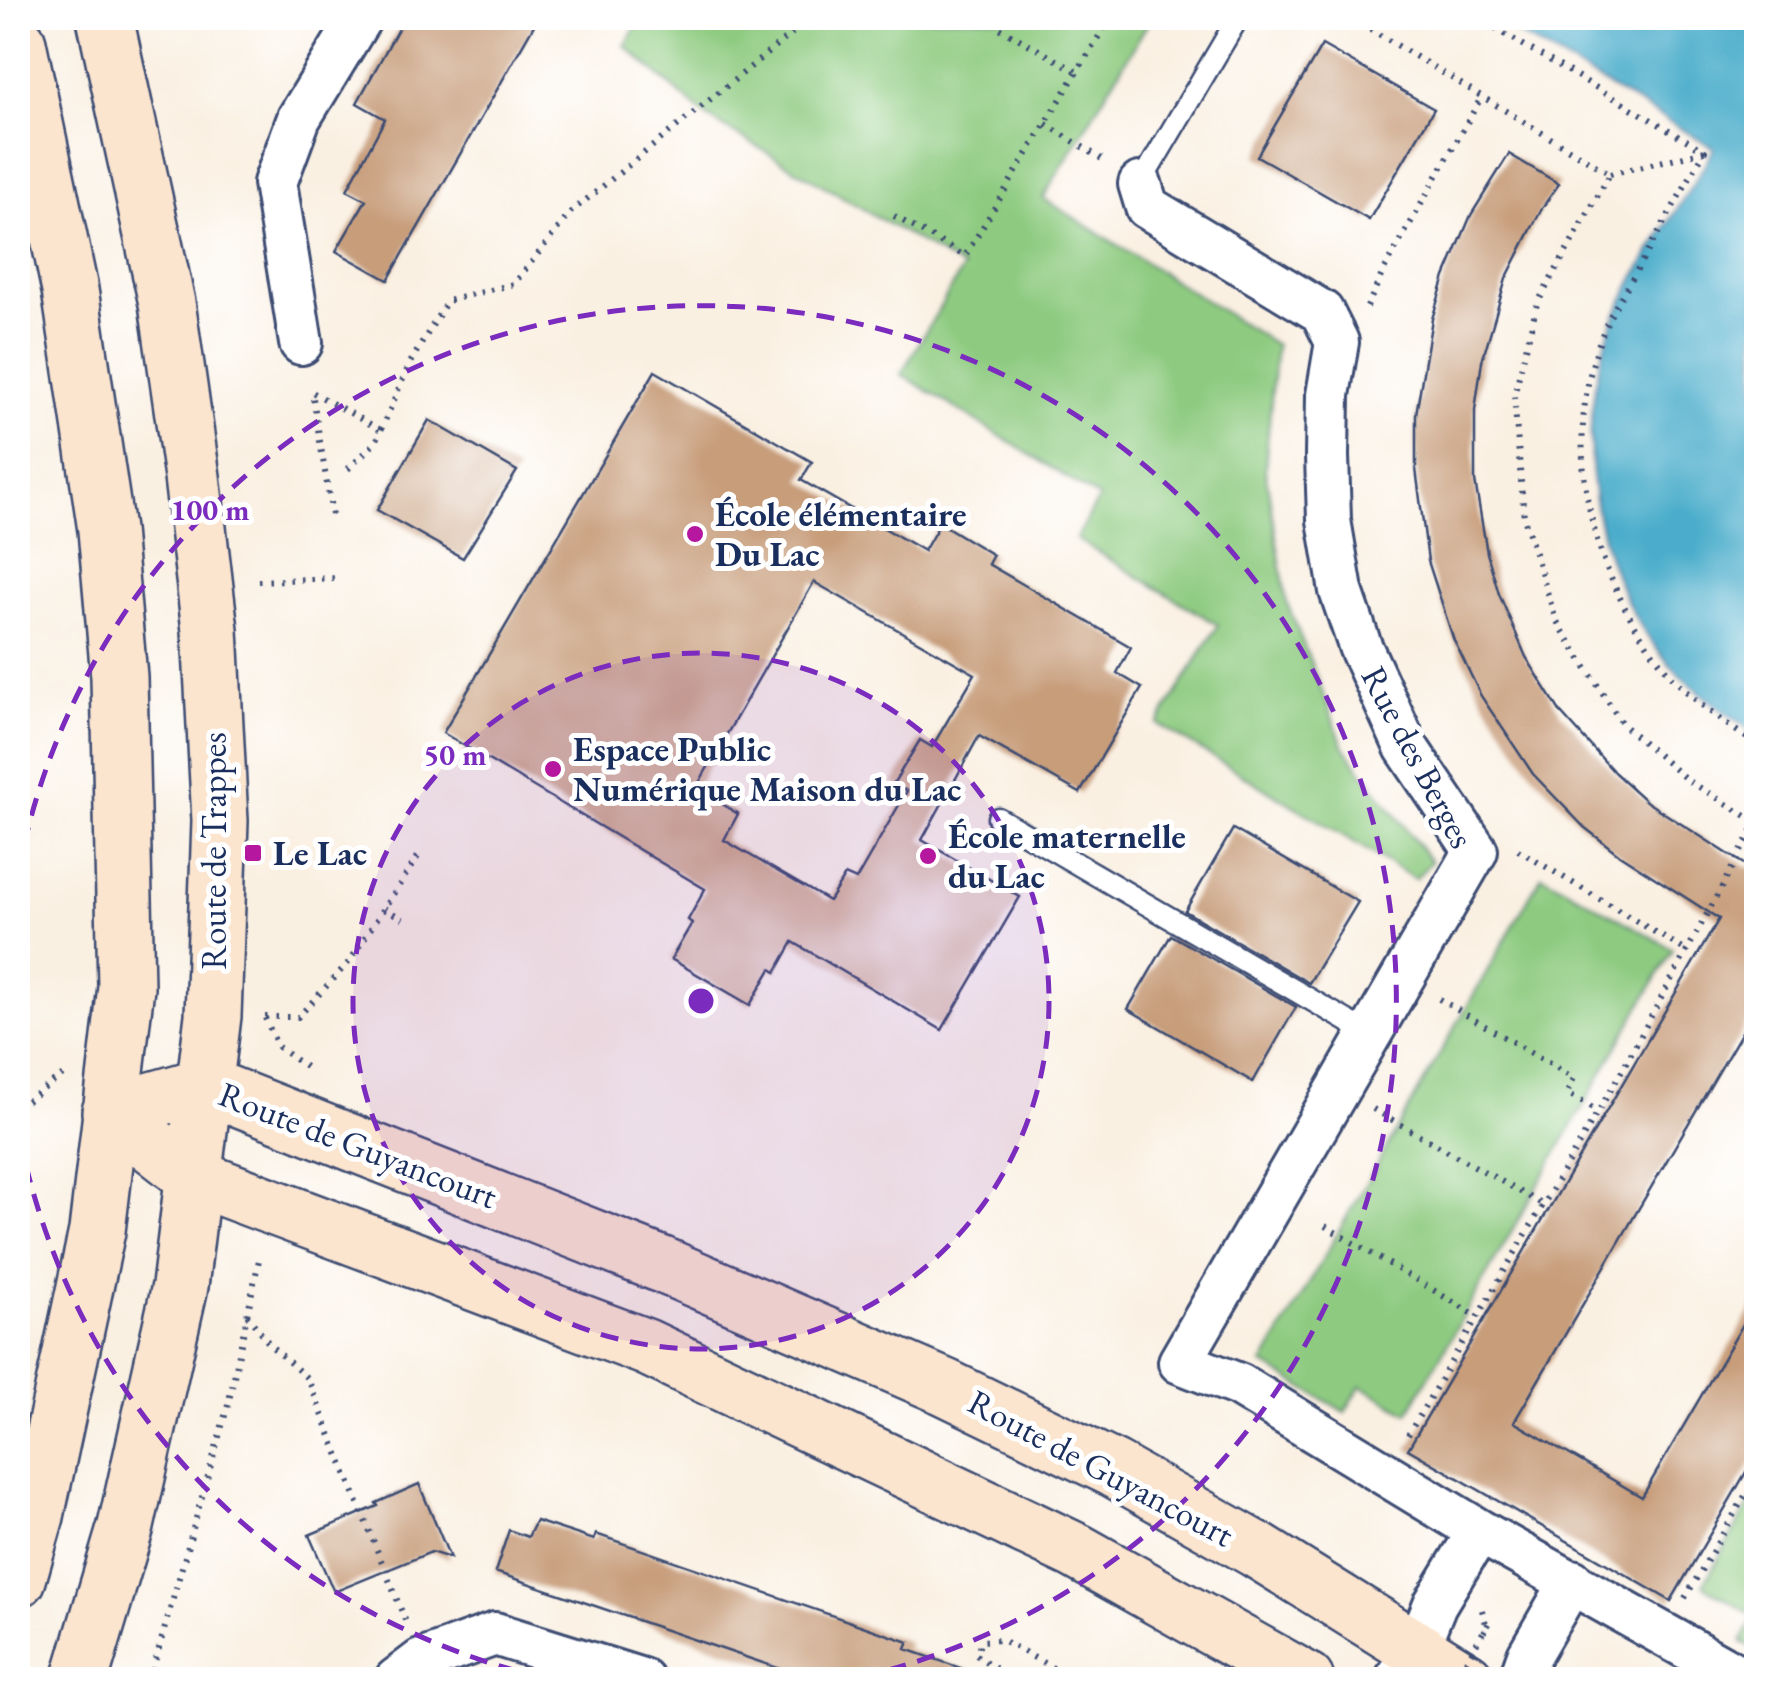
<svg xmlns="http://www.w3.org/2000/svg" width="1774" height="1697" font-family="'EB Garamond',serif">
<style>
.green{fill:#8ecb80;stroke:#547d6f;stroke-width:2.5}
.water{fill:#4cadcb;stroke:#346e94;stroke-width:2.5}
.building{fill:#c79d7a;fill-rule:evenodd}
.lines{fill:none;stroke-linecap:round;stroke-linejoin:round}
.service-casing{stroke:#3c4c72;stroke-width:25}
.minor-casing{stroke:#3c4c72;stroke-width:48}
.secondary-casing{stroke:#3c4c72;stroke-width:60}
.path{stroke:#3c4c72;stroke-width:6;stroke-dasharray:2.5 8;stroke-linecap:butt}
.service{stroke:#fff;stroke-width:20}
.minor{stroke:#fff;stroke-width:42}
.secondary{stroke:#fce5cf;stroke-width:55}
.path-bridge{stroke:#3c4c72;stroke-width:6;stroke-dasharray:2.5 8;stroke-linecap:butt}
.ring{fill:none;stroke:#7b2cbf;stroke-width:5;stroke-dasharray:18 12}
.poi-dot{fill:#b5179e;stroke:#fff;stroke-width:4}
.labels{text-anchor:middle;stroke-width:10;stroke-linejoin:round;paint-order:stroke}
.poi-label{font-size:35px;font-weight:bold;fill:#1b2f5e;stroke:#fff;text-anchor:start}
.street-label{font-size:35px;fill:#1b2f5e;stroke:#fff}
.centre{fill:#7b2cbf;stroke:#fff;stroke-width:5}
.ring-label{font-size:30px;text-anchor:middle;font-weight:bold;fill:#7b2cbf;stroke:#fff;stroke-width:10;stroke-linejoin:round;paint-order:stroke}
</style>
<rect width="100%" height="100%" fill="#fff"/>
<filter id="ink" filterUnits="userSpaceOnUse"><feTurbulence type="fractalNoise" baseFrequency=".01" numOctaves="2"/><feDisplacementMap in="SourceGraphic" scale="20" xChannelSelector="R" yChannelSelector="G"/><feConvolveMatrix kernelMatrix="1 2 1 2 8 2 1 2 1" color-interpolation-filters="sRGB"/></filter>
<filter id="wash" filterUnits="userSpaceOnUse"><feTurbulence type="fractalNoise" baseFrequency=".0048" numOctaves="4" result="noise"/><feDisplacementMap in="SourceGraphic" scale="40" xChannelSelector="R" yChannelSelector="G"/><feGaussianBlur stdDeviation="2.25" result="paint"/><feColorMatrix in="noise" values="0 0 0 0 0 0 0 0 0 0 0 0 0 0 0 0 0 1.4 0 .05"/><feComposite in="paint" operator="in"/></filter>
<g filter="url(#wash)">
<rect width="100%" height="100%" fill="#faf0e2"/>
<path class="green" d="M641 18H1151L1043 198 1276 345 1265 469 1287 603 1344 747 1431 862 1415 879 1158 724 1218 625 1076 539 1099 498 901 374 963 268 707 117 625 46Z
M1542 875 1673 949 1408 1413 1361 1386 1345 1412 1263 1364Z
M1756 1493V1650L1742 1642 1754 1616 1703 1585Z"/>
<path class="water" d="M1490 18H1756V734C1727 714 1698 694 1673 668 1597 588 1572 452 1604 347 1626 276 1679 213 1714 148Z"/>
<g id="blocks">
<path class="building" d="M404 18H538L388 280 336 251 366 200 347 190 385 119 357 103Z
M1322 45 1434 109 1369 220 1257 156Z
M1509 154 1559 184 1542 208 1506 279 1482 361 1475 410V481L1487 553 1499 594 1526 657 1561 713 1615 773 1647 802 1750 868 1756 856V1008L1514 1422 1642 1497 1756 1302V1455L1671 1601 1408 1449 1719 919 1621 856 1584 827 1533 774 1481 696 1453 638 1428 561 1416 469V414L1432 319 1445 277 1471 215Z
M655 371 812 462 801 480 924 551 940 523 993 555 988 564 1131 647 1117 673 1142 688 1080 793 979 736 922 840 1020 897 942 1030 793 942 776 972 771 969 750 1005 671 959 692 923 688 920 705 889 443 733ZM814 582 975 674 932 747 920 740 893 784 907 791 856 880 845 875 829 901 724 840 738 814 696 788Z
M429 420 517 471 463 558 377 510Z
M1233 829 1358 902 1309 983 1185 911Z
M1171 935 1296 1007 1253 1082 1128 1009Z
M419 1484 450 1558 431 1552 334 1592 309 1535 378 1506 376 1503Z
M536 1521 594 1540 596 1534 909 1642 906 1649 975 1673 974 1680H813L495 1572 509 1530 528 1537Z"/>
</g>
</g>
<g filter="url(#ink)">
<use href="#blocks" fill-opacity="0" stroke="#3c4c72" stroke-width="2.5"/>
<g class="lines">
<g class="service-casing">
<path id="service" d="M1140 184 1238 18
M998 818 1368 1033"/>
</g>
<g class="minor-casing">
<path id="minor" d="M1140 184 1147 207 1322 312 1337 342 1328 395 1327 456 1329 520 1341 591 1360 646 1406 747 1476 851 1180 1362 1239 1385 1479 1531 1745 1680
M301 343 275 183 299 118 360 18
M396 1680 421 1661 495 1634 642 1680
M1396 1680 1416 1651 1435 1604 1479 1531
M1520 1680 1529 1655 1572 1581"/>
</g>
<g class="secondary-casing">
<path id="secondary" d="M18 43 70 290 106 530 119 677 126 987 97 1231 36 1516 18 1579
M110 1112 205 1085 660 1264 945 1387 1114 1469 1257 1550 1466 1680
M110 1112 193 1177 646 1347 1076 1551 1306 1680
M80 1680 126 1526 180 1286 213 1016 220 821 210 630 192 477 167 303 105 18"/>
</g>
<path class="path" d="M982 18 1078 72
M1352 18 1610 174 1537 304 1514 396 1524 518 1556 620 1623 725 1686 779 1756 822
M1477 18 1705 151C1682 191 1660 230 1637 270 1626 290 1612 309 1604 330 1557 445 1591 579 1668 672 1692 701 1726 724 1756 744
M1046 124 1105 161
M1610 174 1705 151
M894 216 965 256 1110 18
M1367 307 1383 272 1482 96
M348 469 376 442 410 363 447 301 514 284 571 212 811 18
M332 515 312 392 381 430
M258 581 339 578
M1518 850 1688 952
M384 908 403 919
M1439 999 1574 1078 1567 1093 1598 1111
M265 1017H298L348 963 419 855
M265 1018 278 1047 307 1068
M18 1107 66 1073
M1373 1109 1542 1204
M1325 1226 1477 1316
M247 1315 271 1346 308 1379 406 1622
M1408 1435 1616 1081 1756 824
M1685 1598 1756 1477
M1482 1610 1487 1627 1484 1632
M150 1680 228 1405 260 1255
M1013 1680 976 1655 981 1641 1002 1640 1075 1680"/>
<use href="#service" class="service"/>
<use href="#minor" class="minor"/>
<use href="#secondary" class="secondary"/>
<path class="path-bridge" d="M1455 1680 1492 1617"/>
</g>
</g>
<circle cx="701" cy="1001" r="348" fill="#7b2cbf" fill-opacity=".12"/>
<g class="ring">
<circle cx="701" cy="1001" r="348"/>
<path d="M545 1678A695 695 0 0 1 18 1128M18 874A695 695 0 1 1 857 1678"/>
</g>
<g class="poi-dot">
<circle cx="695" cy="534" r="10"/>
<circle cx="553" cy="769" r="10"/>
<rect x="243" y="843" width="20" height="20" rx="5"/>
<circle cx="928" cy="856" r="10"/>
</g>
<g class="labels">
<g class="poi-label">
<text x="715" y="526">École élémentaire<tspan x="715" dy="40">Du Lac</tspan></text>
<text x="573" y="761">Espace Public<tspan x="573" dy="40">Numérique Maison du Lac</tspan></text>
<text x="948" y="848">École maternelle<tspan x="948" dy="40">du Lac</tspan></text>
<text x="273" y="865">Le Lac</text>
</g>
<g class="street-label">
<text transform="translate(1418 757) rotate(62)" y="12">Rue des Berges</text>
<text transform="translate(214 851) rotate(-90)" y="12">Route de Trappes</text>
<text transform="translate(358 1145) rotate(21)" y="12">Route de Guyancourt</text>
<text transform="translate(1101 1468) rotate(28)" y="12">Route de Guyancourt</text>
</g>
</g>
<circle cx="701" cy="1001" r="15" class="centre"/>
<g class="ring-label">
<text x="210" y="520">100 m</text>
<text x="455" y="765">50 m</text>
</g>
<rect width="1774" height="1697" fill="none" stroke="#fff" stroke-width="60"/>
</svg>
